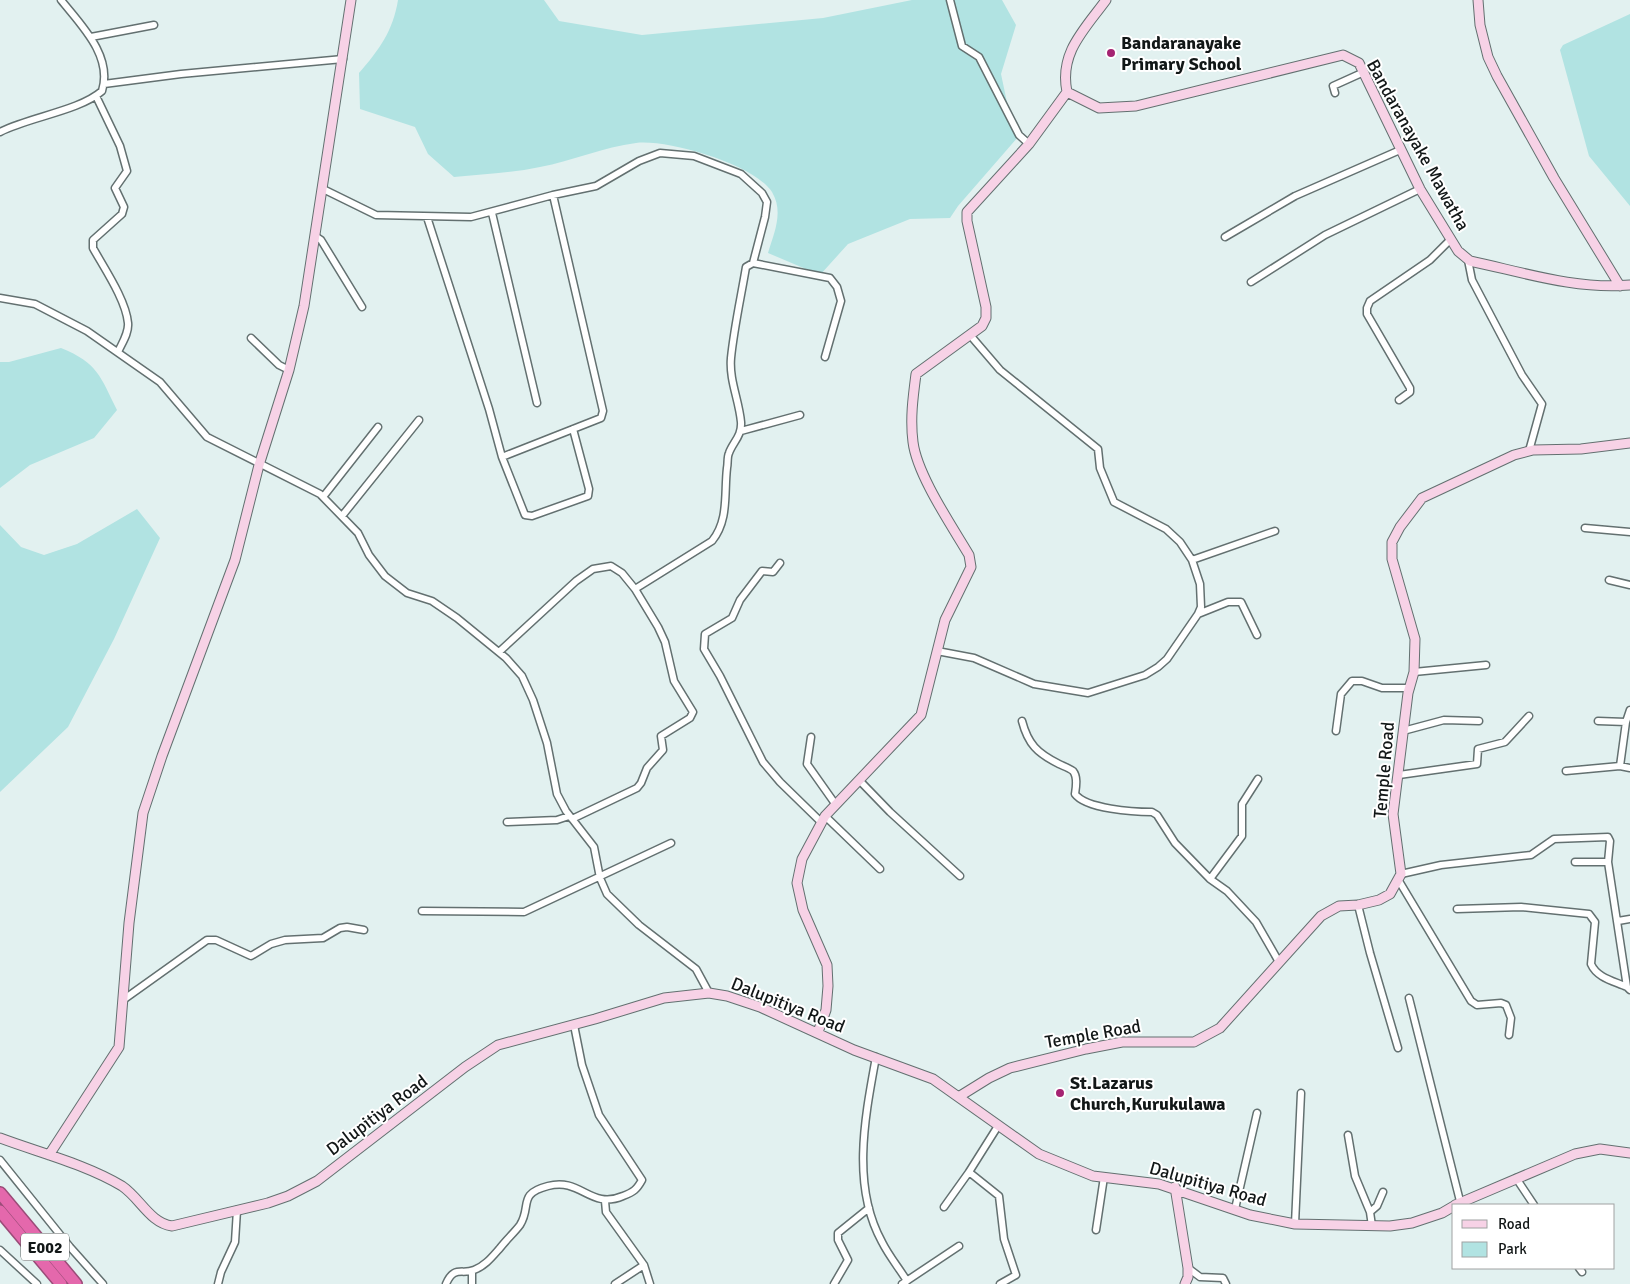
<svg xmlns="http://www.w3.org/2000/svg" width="1630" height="1284" font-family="Signika,sans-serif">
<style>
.green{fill:#b1e3e2}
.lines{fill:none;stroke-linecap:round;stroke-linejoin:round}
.street-casing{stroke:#637070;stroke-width:9}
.secondary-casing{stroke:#637070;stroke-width:11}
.highway-casing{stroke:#9a4c78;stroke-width:14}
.street{stroke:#fff;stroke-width:6}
.secondary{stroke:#f7d2e6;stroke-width:9}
.highway{stroke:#e468ac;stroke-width:11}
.poi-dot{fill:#a52372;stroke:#fff;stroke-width:2}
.labels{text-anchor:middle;stroke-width:4;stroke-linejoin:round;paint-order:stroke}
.shield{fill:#fff;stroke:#595d5d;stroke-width:1}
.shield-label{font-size:16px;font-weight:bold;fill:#121717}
.poi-label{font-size:18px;font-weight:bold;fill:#121717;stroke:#fff;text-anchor:start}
.street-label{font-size:18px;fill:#121717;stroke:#fff}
</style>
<rect width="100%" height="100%" fill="#e2f1f0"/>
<path class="green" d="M398 0H544L559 21 642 35 823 18 912 0H1002L1016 25 1001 74 1012 126 1018 137 958 206 950 218 910 219 848 244 820 275 768 253C774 233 784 212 772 192 754 164 667 139 636 143 604 147 572 161 540 167 512 173 482 174 454 177L428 154 415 127 360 109 359 73C379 50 393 31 398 0Z
M1630 14V206L1589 156 1560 50 1563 45Z
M61 348C98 363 100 376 117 410L94 438 30 465 0 488V362H9Z
M137 509 160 538 114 639 68 727 0 792V525L21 547 44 555 77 544Z"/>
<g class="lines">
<g class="street-casing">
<path id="street" d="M950 0 962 46 979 57 1019 135 1029 144
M91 37 154 25
M104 84 181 74 343 59
M1335 93 1333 86 1364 72
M96 96 120 146 127 171 115 188 124 207 122 214 93 240V248C104 268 126 300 128 323 129 333 122 343 118 352
M0 132C29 117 79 111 102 91 113 56 81 25 61 0
M323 189 376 215 471 217 553 195 596 186 639 161 660 153 694 156 741 174 762 193 767 202 765 217 753 263
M492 213 537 403
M427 217 489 409 502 457 525 515 532 516 588 496 589 489 573 429
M315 236 321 240 362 307
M1225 237 1295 196 1400 150
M1468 260 1472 280 1522 375 1542 404 1529 451
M1251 282 1325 235 1420 189
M0 298 35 304 87 331 160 382 207 437 320 494 358 533 369 555 385 576 407 593 432 601 457 618 506 658 522 676 533 700 547 743 557 794 566 811 594 847 600 878 607 894 639 925 696 969 709 993
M251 338 279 365 289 370
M1399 400 1410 392V388L1367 314V308L1370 301 1430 260 1451 239
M741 431 800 415
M502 457 601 418 603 411 553 195
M323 497 378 427
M342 516 419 420
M1585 528 1630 532
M1192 560 1275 531
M780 563 773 572 762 571 759 575 740 600 732 618 705 634 704 649 720 676 763 762 780 782 821 822
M1609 580 1630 585
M635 589 712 541C729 520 724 494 727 468 728 464 727 457 729 453 733 442 742 436 741 422 739 400 729 380 731 358 734 328 741 297 746 267L753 263 830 278 837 287 841 301 825 357
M1198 614 1228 602H1241L1257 635
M937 651 974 658 1034 684 1088 693 1145 675 1158 667 1167 659 1198 614 1201 607 1200 584 1192 560 1180 542 1166 529 1114 502 1100 468 1098 449 1000 370 970 335
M499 652 576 581 593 569 611 566 622 573 635 589 658 627 665 642 674 681 693 712 690 718 661 736 663 750 647 768 641 783 637 788 572 819
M1414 672 1486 665
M1022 721C1028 744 1037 753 1059 764 1063 766 1069 768 1073 771 1078 777 1076 787 1075 794 1086 809 1134 812 1152 812L1157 815 1175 843 1210 879 1227 891 1256 922 1279 962
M1598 721 1626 722 1620 766
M1626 722 1630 710
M1336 731 1341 694 1352 681H1362L1382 688H1410
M1403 731 1444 720 1479 721
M811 737 807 764 836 805
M1566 771 1620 766 1630 768
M1399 775 1477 764 1478 749 1505 742 1529 716
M860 781 890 812 960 876
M825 816 880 869
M507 822 557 820 569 816
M1575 862H1608
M1401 874 1441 865 1531 855 1554 839 1608 837 1610 841 1608 862 1627 987 1630 990
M1210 879 1242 836V804L1258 779
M1399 881 1471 1001 1477 1005 1501 1003 1506 1005 1511 1018 1509 1035
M1358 905 1370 953 1398 1048
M1457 909 1521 907 1589 914 1595 922 1591 964C1597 978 1614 981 1627 987
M422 911 524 912 671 843
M1618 921 1630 919
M1409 998 1461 1205
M123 1000 207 940H216L251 956 271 944 285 940 323 938 340 928 347 927 364 930
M876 1057C865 1117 851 1186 882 1242 889 1256 899 1268 907 1281
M998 1126 969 1172 999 1196 1004 1239 1016 1275 1000 1284
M1348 1135 1355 1176 1370 1212 1372 1226
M0 1160 70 1247 103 1284
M1516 1178 1534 1205
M605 1201 606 1212 644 1265 650 1284
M944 1207 969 1172
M1235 1209 1257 1113
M1370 1212 1377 1206 1383 1192
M1295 1224 1301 1093
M1096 1230 1104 1177
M0 1250 37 1284
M1188 1268 1200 1277 1223 1278 1226 1284
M1579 1268 1582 1272
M218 1284 221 1272 235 1242 237 1210
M446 1284C454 1265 462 1275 474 1270 485 1266 492 1257 500 1248 506 1240 514 1233 520 1225 532 1206 517 1194 548 1186 581 1177 590 1210 623 1196 634 1192 637 1189 642 1180L599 1115 582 1065 574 1025
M472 1284V1271
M615 1284 644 1265
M834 1284 848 1260 838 1240V1233L869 1208
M902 1284 959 1246"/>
</g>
<g class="secondary-casing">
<path id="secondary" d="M1478 0 1480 25 1488 57 1497 76 1554 178 1620 286
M1067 92C1059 53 1084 30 1106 0
M818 1032 826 1010 828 986 827 965 803 910 797 883 802 859 825 816 921 715 945 620 971 567 969 555C952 526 917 475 913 442 910 419 913 397 916 374L982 326 986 318V307L967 221V212L1029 144 1067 92 1099 108 1136 106 1343 55 1359 63 1420 189 1458 251 1470 261C1522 272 1576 290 1630 285
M960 1096 989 1078 1010 1068 1086 1049 1122 1042H1194L1220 1028 1321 916 1339 906 1358 905 1379 900 1390 894 1401 874 1393 814 1408 693 1414 672 1415 639 1392 559V542L1400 527 1422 498 1514 455 1533 450 1581 449 1630 443
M0 1138C40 1153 85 1164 122 1186 140 1198 150 1223 172 1226L268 1203 288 1196 317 1181 465 1067 498 1045 595 1019 664 998 709 993 727 996 760 1007 854 1050 933 1079 1039 1154 1093 1176 1159 1184 1250 1215 1295 1224 1390 1226 1412 1223 1442 1213 1454 1206
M49 1155 119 1047 129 923 143 813 162 756 235 560 259 465 289 370 304 306 351 0
M1175 1187 1188 1268V1277L1185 1284
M1455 1205 1575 1154 1600 1149 1630 1153"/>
</g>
<g class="highway-casing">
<path id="highway" d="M0 1193 76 1284
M0 1211 61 1284"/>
</g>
<use href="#street" class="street"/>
<use href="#secondary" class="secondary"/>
<use href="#highway" class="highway"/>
</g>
<g class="poi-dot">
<circle cx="1111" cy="53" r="5"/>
<circle cx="1060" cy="1093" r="5"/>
</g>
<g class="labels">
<rect class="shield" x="21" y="1233.5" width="48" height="27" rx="4"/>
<g class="shield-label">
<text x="45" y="1253">E002</text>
</g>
<g class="poi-label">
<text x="1121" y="49">Bandaranayake<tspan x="1121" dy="21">Primary School</tspan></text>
<text x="1070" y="1089">St.Lazarus<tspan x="1070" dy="21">Church,Kurukulawa</tspan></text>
</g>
<g class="street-label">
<text transform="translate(1418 145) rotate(61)" y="6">Bandaranayake Mawatha</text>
<text transform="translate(1384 770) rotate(-85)" y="6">Temple Road</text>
<text transform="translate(788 1005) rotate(22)" y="6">Dalupitiya Road</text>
<text transform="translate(1093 1034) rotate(-10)" y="6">Temple Road</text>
<text transform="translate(377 1115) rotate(-37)" y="6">Dalupitiya Road</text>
<text transform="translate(1208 1184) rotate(16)" y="6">Dalupitiya Road</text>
</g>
</g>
<rect x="1452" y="1204" width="162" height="65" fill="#ffffff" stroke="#a0a2a2"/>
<rect x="1462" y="1220" width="25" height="8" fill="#f7d2e6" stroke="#a0a2a2"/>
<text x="1498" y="1229" font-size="15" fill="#121717">Road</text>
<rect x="1462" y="1242" width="25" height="15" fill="#b1e3e2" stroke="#a0a2a2"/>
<text x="1498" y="1254" font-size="15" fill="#121717">Park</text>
</svg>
